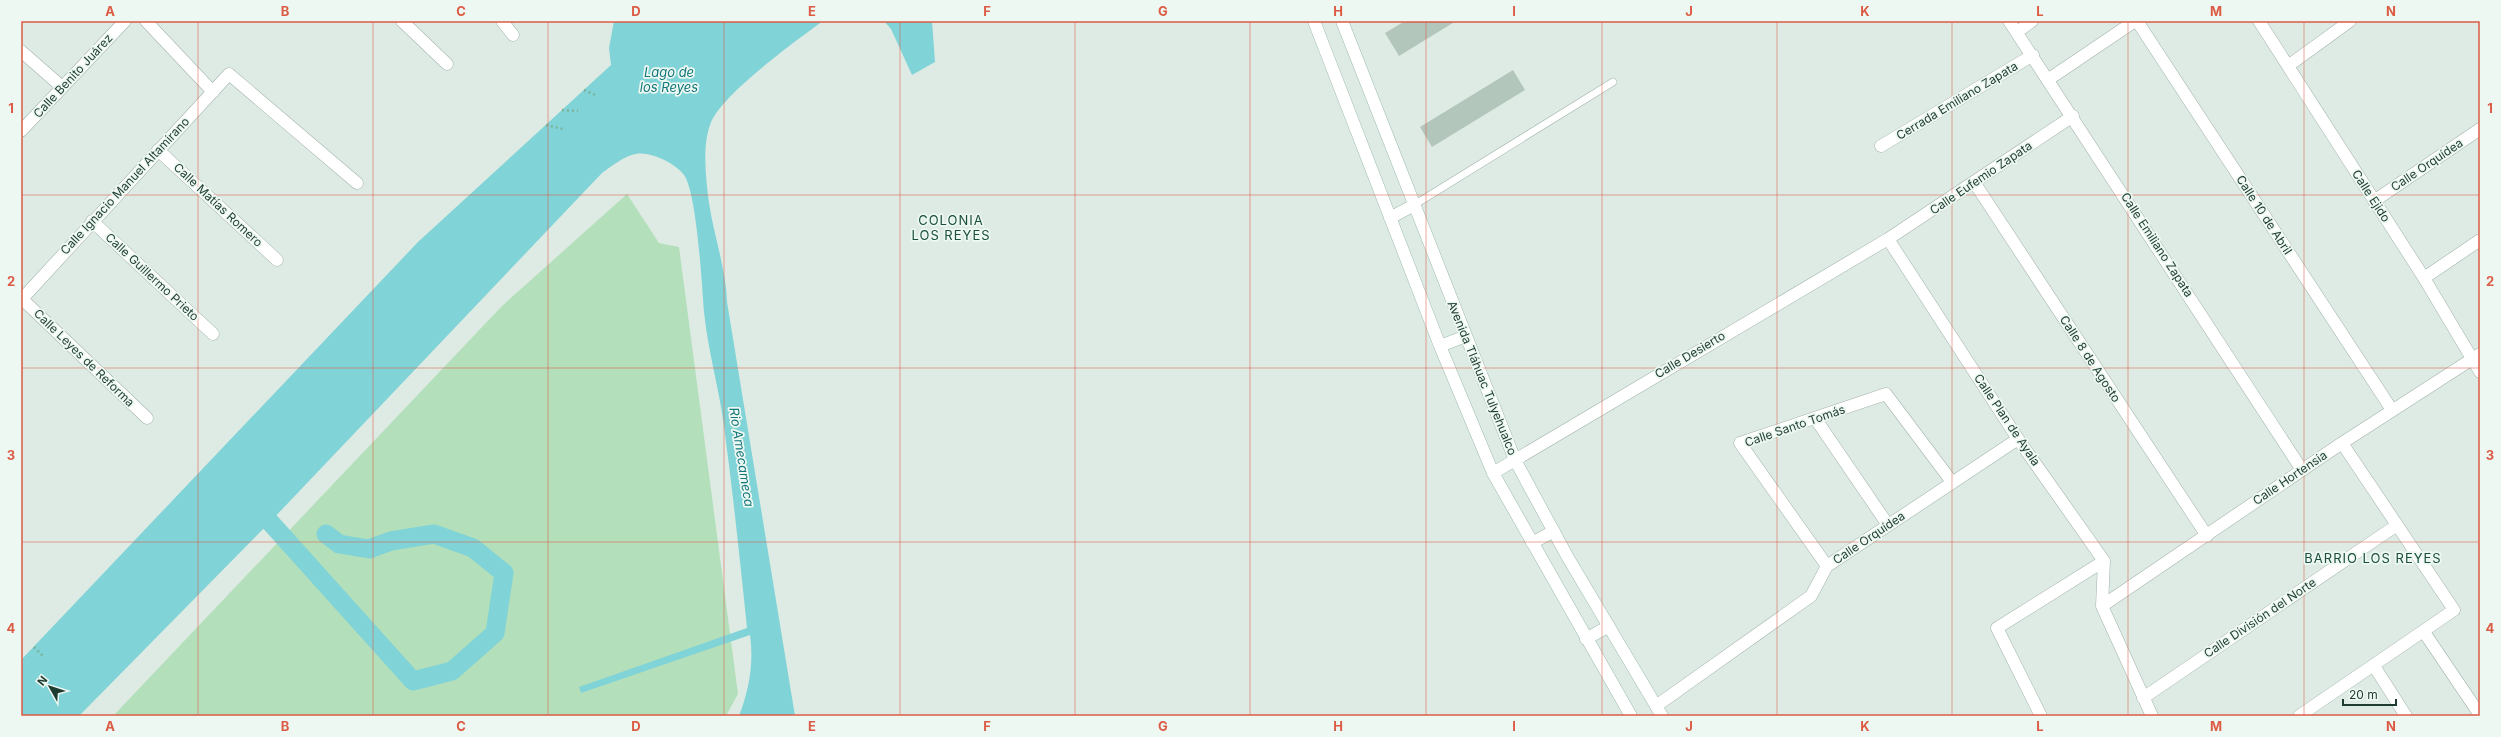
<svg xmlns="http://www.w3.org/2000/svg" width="2501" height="737" font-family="Inter,sans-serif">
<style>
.green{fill:#b4dfbb}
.water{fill:#80d3d6}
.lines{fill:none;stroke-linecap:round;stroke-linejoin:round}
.canal{stroke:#80d3d6;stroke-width:19}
.building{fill:#b3c6bc}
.service-casing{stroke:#a1b3aa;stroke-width:8}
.minor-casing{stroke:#a1b3aa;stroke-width:13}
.secondary-casing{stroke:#9ebbad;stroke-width:13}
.path{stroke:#7bb29a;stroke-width:2.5;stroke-dasharray:2 3;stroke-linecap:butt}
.service{stroke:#fff;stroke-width:7}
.minor{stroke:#fff;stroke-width:12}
.secondary{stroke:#fff;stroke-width:12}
.grid{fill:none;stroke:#dc5b45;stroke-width:1;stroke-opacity:0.55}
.labels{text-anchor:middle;stroke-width:3.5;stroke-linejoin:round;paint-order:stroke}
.street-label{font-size:12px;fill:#1e3c30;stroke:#eef8f2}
.water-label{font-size:13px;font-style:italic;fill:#14777c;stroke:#eef8f2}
.neighbourhood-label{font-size:13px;letter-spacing:1px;fill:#194f3c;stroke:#eef8f2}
.neatline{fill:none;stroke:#dc5b45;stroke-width:1.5}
.grid-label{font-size:13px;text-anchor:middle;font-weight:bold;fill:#dc5b45}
</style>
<rect width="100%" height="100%" fill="#deebe4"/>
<path class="green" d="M627 194 659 243 679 247 738 694 726 716H113L502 306Z"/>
<path class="water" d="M614 21H823C797 40 719 96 710 125 702 148 706 179 709 203 714 236 726 269 727 302L795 716H739C749 690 754 663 750 635L581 693 579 687 747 628C740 560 733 493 724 426 719 388 708 351 704 312 702 287 697 193 684 175 676 164 651 151 636 154 624 156 612 166 602 173L270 522 79 716H21V660L418 242 611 65 609 48Z
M884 21H932L935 62 912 75 891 29Z"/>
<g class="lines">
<path class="canal" d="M248 508 270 522 413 681 452 671 495 633 504 573 473 548 434 534 391 541 369 549 339 544 326 534"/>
</g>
<path class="building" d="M1405 21H1456L1399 56 1385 33Z
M1513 70 1525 90 1432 147 1420 127Z"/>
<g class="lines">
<g class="service-casing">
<path id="service" d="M1414 205 1613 82"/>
</g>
<g class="minor-casing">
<path id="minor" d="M146 21 213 92
M402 21 447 64
M502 21 513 35
M2009 21 2302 470
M2137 21 2392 410
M2259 21 2424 278 2480 372
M2017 32 2032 21
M21 51 62 87
M2288 66 2350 21
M2049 79 2135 21
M21 131 125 21
M1881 146 2033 55
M158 150 277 260
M1974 182 2207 536
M2374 201 2480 129
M92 221 213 334
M1888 239 2018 439 2104 561 2102 606 2152 716
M2424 278 2480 240
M21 298 147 418
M22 299 229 74 357 183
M1815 418 1888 525
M1493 473 1888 239 2073 116
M1827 566 1740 443 1886 394 1952 482
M2102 606 2342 443 2480 354
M2424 632 2480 715
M2374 666 2406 716
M2143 698 2397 525
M1656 706 1811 596 1827 566 2018 439
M2041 716 1997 628 2104 561
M2299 716 2454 610 2342 443"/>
</g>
<g class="secondary-casing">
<path id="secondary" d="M1314 21 1440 346 1493 473 1631 716
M1342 21 1515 460 1567 556 1662 716
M1390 218 1414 205
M1440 346 1466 336
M1532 543 1554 531
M1586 639 1609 626"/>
</g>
<path class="path" d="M584 90 595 95
M562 110 578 111
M546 125 563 129
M34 647 43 656"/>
<use href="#service" class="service"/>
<use href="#minor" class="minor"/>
<use href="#secondary" class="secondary"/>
</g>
<path class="grid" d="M198 21V716M373 21V716M548 21V716M724 21V716M900 21V716M1075 21V716M1250 21V716M1426 21V716M1602 21V716M1777 21V716M1952 21V716M2128 21V716M2304 21V716M21 195H2480M21 368H2480M21 542H2480"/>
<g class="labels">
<g class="street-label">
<text transform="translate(73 76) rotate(-47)" y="4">Calle Benito Juárez</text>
<text transform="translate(1957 101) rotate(-31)" y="4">Cerrada Emiliano Zapata</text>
<text transform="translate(2427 165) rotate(-34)" y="4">Calle Orquídea</text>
<text transform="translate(1981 178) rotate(-34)" y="4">Calle Eufemio Zapata</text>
<text transform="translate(125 186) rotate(-47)" y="4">Calle Ignacio Manuel Altamirano</text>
<text transform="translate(2371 196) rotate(57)" y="4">Calle Ejido</text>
<text transform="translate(218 205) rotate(43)" y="4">Calle Matías Romero</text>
<text transform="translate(2264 215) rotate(57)" y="4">Calle 10 de Abril</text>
<text transform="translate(2157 245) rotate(57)" y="4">Calle Emiliano Zapata</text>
<text transform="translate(152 277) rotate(43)" y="4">Calle Guillermo Prieto</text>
<text transform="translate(1690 355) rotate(-31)" y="4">Calle Desierto</text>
<text transform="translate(84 358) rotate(44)" y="4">Calle Leyes de Reforma</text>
<text transform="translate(2090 359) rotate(57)" y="4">Calle 8 de Agosto</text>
<text transform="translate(1482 378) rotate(68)" y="4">Avenida Tláhuac Tulyehualco</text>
<text transform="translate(2007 420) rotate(56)" y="4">Calle Plan de Ayala</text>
<text transform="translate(1795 426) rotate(-19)" y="4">Calle Santo Tomás</text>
<text transform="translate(2290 478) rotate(-34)" y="4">Calle Hortensia</text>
<text transform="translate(1869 538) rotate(-34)" y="4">Calle Orquídea</text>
<text transform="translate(2260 618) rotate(-34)" y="4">Calle División del Norte</text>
</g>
<g class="water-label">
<text x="669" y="77">Lago de<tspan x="669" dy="15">los Reyes</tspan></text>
<text transform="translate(742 457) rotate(81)" y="5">Rio Amecameca</text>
</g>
<g class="neighbourhood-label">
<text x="951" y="225">COLONIA<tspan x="951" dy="15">LOS REYES</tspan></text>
<text x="2373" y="563">BARRIO LOS REYES</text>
</g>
</g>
<rect width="2501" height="737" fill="none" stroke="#eef8f2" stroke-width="44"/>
<g transform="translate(50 687) rotate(309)" stroke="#eef8f2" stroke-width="3" paint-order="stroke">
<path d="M0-3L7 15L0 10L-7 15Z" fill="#1e3c30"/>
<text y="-6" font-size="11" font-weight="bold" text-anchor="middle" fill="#1e3c30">N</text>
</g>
<path d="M2343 699v6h53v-6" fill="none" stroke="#1e3c30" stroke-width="2"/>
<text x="2349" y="699" font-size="12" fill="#1e3c30" stroke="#eef8f2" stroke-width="3" paint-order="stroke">20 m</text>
<rect x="22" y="22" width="2457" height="693" class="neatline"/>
<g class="grid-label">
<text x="110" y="16">A</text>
<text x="285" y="16">B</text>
<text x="461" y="16">C</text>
<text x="636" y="16">D</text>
<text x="812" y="16">E</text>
<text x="987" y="16">F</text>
<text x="1163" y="16">G</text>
<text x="1338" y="16">H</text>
<text x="1514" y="16">I</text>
<text x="1689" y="16">J</text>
<text x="1865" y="16">K</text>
<text x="2040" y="16">L</text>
<text x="2216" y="16">M</text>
<text x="2391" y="16">N</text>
<text x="11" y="113">1</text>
<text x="2490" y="113">1</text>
<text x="11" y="286">2</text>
<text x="2490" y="286">2</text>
<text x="11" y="460">3</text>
<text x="2490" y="460">3</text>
<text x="11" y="633">4</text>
<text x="2490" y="633">4</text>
<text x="110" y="731">A</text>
<text x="285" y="731">B</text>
<text x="461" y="731">C</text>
<text x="636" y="731">D</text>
<text x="812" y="731">E</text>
<text x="987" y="731">F</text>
<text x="1163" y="731">G</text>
<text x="1338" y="731">H</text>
<text x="1514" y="731">I</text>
<text x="1689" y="731">J</text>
<text x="1865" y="731">K</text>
<text x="2040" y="731">L</text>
<text x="2216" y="731">M</text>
<text x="2391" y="731">N</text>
</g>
</svg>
